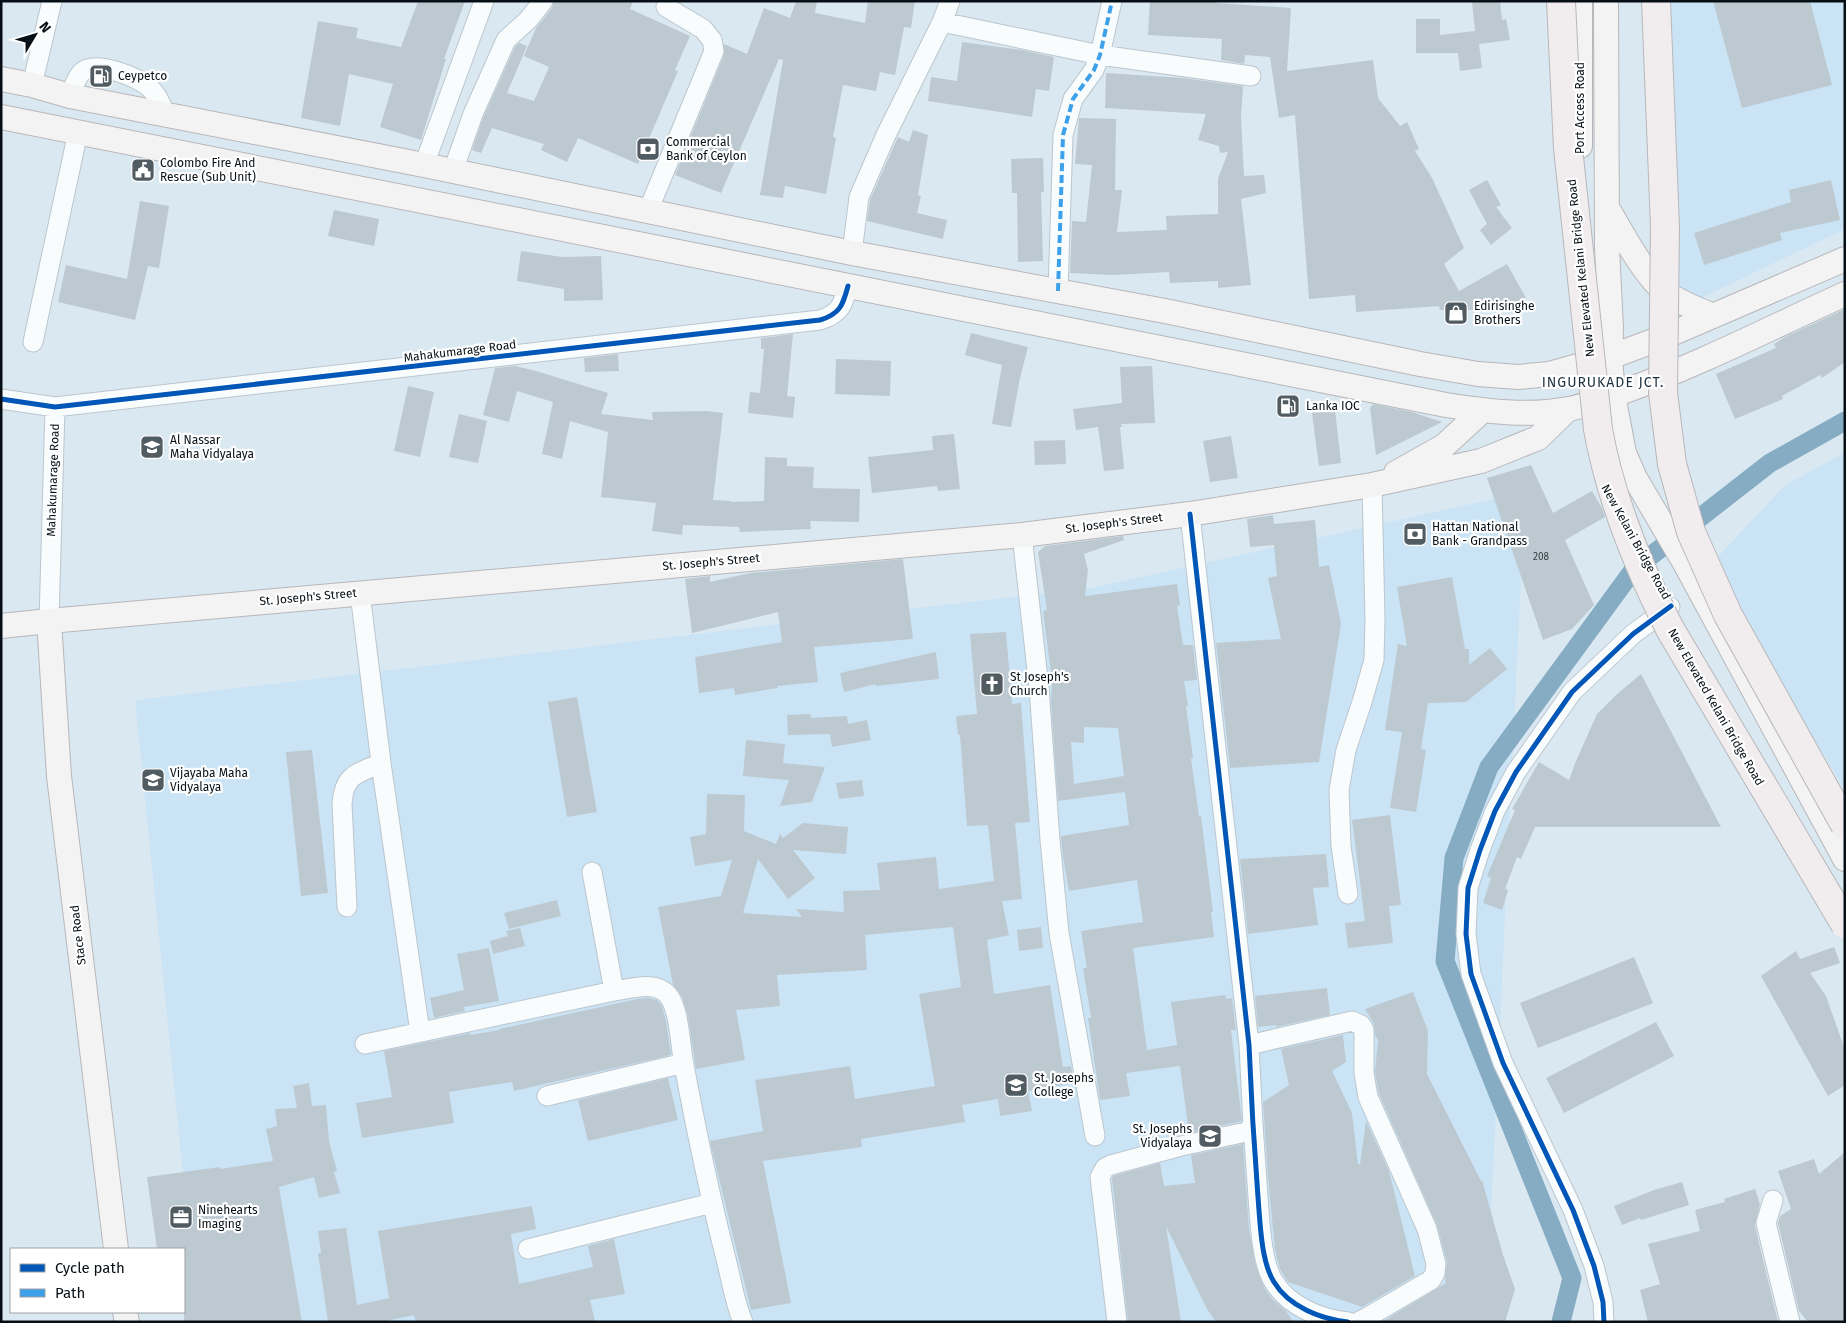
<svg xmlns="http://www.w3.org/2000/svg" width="1846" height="1323" font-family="'Fira Sans',sans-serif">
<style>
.built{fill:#cbe4f5}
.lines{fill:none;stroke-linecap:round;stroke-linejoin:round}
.canal{stroke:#85acc3;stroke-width:19}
.building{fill:#bdc9d0;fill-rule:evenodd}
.minor-casing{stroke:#bbc6ce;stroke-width:21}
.major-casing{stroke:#b7b7ba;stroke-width:26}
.minor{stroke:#f9fcfd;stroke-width:19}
.major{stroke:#f4f3f4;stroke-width:24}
.highway-bridge-casing{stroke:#b7b7ba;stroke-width:30;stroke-linecap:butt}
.highway-bridge{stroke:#f1edee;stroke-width:28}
.quiet{stroke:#3ca1ea;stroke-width:4;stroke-dasharray:8 4;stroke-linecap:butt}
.cycleway-casing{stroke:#fff;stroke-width:8}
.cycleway{stroke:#0057b8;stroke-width:5}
.labels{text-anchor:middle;stroke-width:4.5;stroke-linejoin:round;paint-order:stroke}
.number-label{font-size:10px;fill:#343e44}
.poi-label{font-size:12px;fill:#060f15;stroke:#fff;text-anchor:start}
.street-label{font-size:12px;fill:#060f15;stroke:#fff}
.neighbourhood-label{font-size:14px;letter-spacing:1px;fill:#1c3240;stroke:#fff}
</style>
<rect width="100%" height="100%" fill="#dae8f2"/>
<path class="built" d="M1647 1H1845V229L1662 317Z
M1845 452V790L1803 720 1715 560 1784 486Z
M1525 492 1486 1322H198L135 700 1096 587Z"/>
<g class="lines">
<path class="canal" d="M1561 1322 1572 1278 1445 961 1454 858 1489 767 1634 569 1770 463 1845 421"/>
</g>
<path class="building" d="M418 1H465L444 59H446L421 140 380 127 393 84 349 74 340 126 301 118 318 21 358 28 356 38 401 47Z
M554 1H633L630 9 690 36 675 70 678 71 638 164 578 138 567 162 541 150 544 144 492 128 481 153 472 150 483 118 515 47 519 43 527 46 507 93 534 101 549 67 524 56 536 28 552 8Z
M796 1H817L815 13 865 23 868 1H915L911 28 904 27 895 75 880 72 876 91 843 85 833 137 836 138 826 194 785 186 783 198 760 195 783 60 779 59 721 193 675 175 724 55V44L747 54 764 8 790 18Z
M1150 1H1216V3L1291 8 1287 71 1373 60 1378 98 1400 126 1407 122 1419 149 1415 151 1432 178 1464 248 1444 264 1459 291 1507 264 1526 298 1501 312 1500 310H1440L1439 306 1356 312 1355 295 1309 299 1295 115 1279 118 1270 57 1245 55 1244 64 1221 60 1222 39 1148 35Z
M1500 1 1502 20 1506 19 1510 40 1479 44 1482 68 1460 71 1458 53H1416V19H1440V35L1475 31 1472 2Z
M1713 1H1810L1832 85 1742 108Z
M962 42 1022 50 1054 57 1049 91 1036 89 1032 117 928 101 931 77 957 81Z
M1106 73 1183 78 1243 86 1241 118 1244 176 1264 175 1266 193 1241 199 1251 285 1218 288V281L1170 283 1169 272 1112 275 1070 273 1072 221 1086 222 1092 165 1075 164 1079 118 1116 119 1115 190H1122L1117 232 1167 230 1166 216 1218 214V179L1228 152 1220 153 1219 146 1198 140 1206 114 1105 108Z
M913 130 928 135 918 195 921 196 917 213 947 220 943 239 867 221 870 200 898 137 909 142Z
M1043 158 1044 192H1041L1043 261 1018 262 1017 193H1012L1011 159Z
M1487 180 1501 205 1496 207 1512 228 1491 245 1480 230 1487 224 1469 190Z
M1831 180 1840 220 1780 233 1782 240 1704 265 1694 233 1791 202 1789 190Z
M140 201 169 206 159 268 148 266 135 320 58 302 66 265 127 279Z
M334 210 379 219 374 246 328 236Z
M521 251 562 257 601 256 603 300 564 301V289L517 281Z
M1845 309V362L1822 378 1820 375 1782 396 1783 399 1735 419 1716 374 1776 348 1774 344 1785 337Z
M971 333 1028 347 1020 378 1011 427 992 424 1002 365 965 355Z
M793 334 787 396 795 397 793 418 748 413 750 392 760 393 764 349H761V338Z
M618 354 619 371 585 372 584 358Z
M836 359 891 361 890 396 835 394Z
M515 366 536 371 608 393 601 414 653 420 652 412 706 411 723 413 713 500 731 501V502L764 501 765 457 787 458V466L814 467 813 488 860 489 859 522 810 521 811 529 740 532 739 527 683 525 682 535 652 531 656 503 601 497 608 432 570 421 562 459 542 454 553 402 517 391 509 422 483 415 495 368Z
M1152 366 1155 423 1121 424 1122 427H1120L1124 469 1104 471 1098 427 1076 430 1073 409 1122 403 1120 367Z
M408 386 434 392 420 457 394 451Z
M1373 404 1412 412 1442 422 1376 455 1370 408Z
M1335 410 1341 463 1319 466 1312 413Z
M459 414 487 421 478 463 449 457Z
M954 434 960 489 938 491 937 486 872 493 868 457 933 450 932 436Z
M1231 436 1238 478 1210 482 1203 441Z
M1065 440 1066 464 1035 465 1034 441Z
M1531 465 1553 513 1592 491 1602 508 1605 517 1565 540 1594 605 1572 629 1543 640 1487 478Z
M1273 515 1274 524 1315 520 1319 567 1329 565 1341 624 1319 762 1230 768 1216 643 1281 639 1268 578 1277 576 1274 545 1250 547 1247 519Z
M1123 536 1124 540 1084 554 1088 570 1085 596 1177 584 1180 605 1177 606 1183 645H1193L1197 680 1184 681 1188 706H1186L1193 758 1191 759 1199 816H1201L1213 912H1211L1214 937 1133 948 1147 1050 1177 1045 1171 1002 1225 995 1226 999 1232 998 1236 1030H1231L1242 1121 1189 1133 1180 1066 1126 1073 1130 1096 1100 1100 1088 1018H1091L1083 968H1087L1081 931 1143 922 1137 880 1069 891 1063 857 1061 836 1129 825 1125 792 1058 801 1051 701 1052 681 1043 611 1047 610 1038 552 1045 546ZM1084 727 1118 728 1124 776 1074 784 1071 742 1084 743Z
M903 559 913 639 814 647 818 682 777 686 778 688 735 695 734 688 699 693 695 657 782 642 778 612 692 633 685 579 710 576V582L750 573Z
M1452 577 1465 649H1469V665L1490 648 1507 669 1466 702 1428 703 1421 749 1426 750 1416 812 1390 808 1402 732 1385 730 1398 644 1407 646 1397 587Z
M1006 632 1012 704 1021 703 1030 822 1015 823 1022 899 1002 901 1009 935 987 940 994 994 1050 985 1063 1067 1071 1066 1074 1083 1028 1091 1032 1111 1000 1116 998 1099 962 1105 965 1122 861 1139 862 1147 763 1161 791 1303 751 1310 710 1141 763 1131 755 1080 850 1066 855 1099 935 1086 919 994 961 987 953 927 865 935 867 970 777 975 780 1006 736 1010 745 1060 696 1069 688 1016 682 997 673 985 658 907 721 896 732 860 695 866 690 837 706 834 707 794 745 795 744 831 776 844 780 834 783 838 803 823 848 827 846 854 793 850 815 878 788 899 758 859 743 913 802 917 796 909 844 912 843 891 880 890 877 863 936 857 939 889 994 881 988 825 967 826 960 735H958L956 716 977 714 970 634Z
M936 652 939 679 876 686V684L844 692 840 673Z
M1641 674 1721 827H1535L1521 859 1517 857 1505 889 1508 890 1502 910 1483 903 1491 878 1487 876 1515 810 1512 809 1539 762 1569 780 1576 761 1597 714 1616 695Z
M577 697 597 812 567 817 548 702Z
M810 714 811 718 847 716 848 724 867 720 871 740 832 747 830 734 788 735 787 715Z
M746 740 785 744 783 763 825 767 812 802 780 806 789 780 743 776Z
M312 750 328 893 301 896 286 752Z
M862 780 864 796 839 799 836 783Z
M1390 815 1401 905 1389 906 1393 943 1348 948 1345 923 1365 921 1352 820Z
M1326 854 1329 887 1313 888 1318 925 1248 934 1240 859Z
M557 900 561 916 509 929 504 913Z
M1041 927 1043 948 1019 951 1017 930Z
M520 928 525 946 493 954 490 941 508 936 506 931Z
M1834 947 1840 963 1810 973 1826 996 1845 1050V1085L1828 1096 1761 976 1796 951 1800 959Z
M489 948 499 1001 464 1007 465 1011 434 1018 430 998 464 990 457 954Z
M1634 957 1653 1003 1538 1048 1520 1003Z
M1327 988 1330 1015 1276 1027V1025L1258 1027 1255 996Z
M1413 992 1428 1031 1427 1074 1481 1181 1482 1180 1503 1255 1515 1289 1505 1322H1382L1446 1283 1445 1279 1447 1262 1437 1225 1379 1094 1375 1072 1378 1040 1375 1035 1374 1024 1365 1009Z
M648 998 657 1000 662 1006 666 1021 671 1055 514 1091 512 1082 449 1092 454 1123 362 1138 356 1103 392 1097 384 1051 470 1033V1035L500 1030V1029L637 999Z
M1656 1022 1674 1056 1564 1113 1546 1078Z
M1343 1035 1346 1062 1332 1071 1352 1113 1358 1164H1360L1366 1121 1389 1171 1415 1276 1362 1307 1288 1282 1280 1269 1275 1250 1268 1177 1263 1102 1289 1085 1281 1049Z
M668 1078 678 1120 588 1141 578 1100Z
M309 1083 312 1106 326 1105 329 1141 337 1171 334 1172 340 1193 319 1198 314 1177 279 1187 302 1322H184V1249H157L147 1177 220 1167V1169L273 1161 266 1129 277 1126 275 1109 297 1108 293 1086Z
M1243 1144 1249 1230 1256 1267 1265 1289 1272 1299 1286 1311 1293 1322H1216L1207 1309 1166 1226 1181 1322H1128L1112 1179 1113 1176 1160 1163 1164 1186 1195 1183 1191 1155Z
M1845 1152V1322H1808L1799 1311 1778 1223 1780 1216 1791 1209 1778 1171 1814 1159 1819 1174Z
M1682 1182 1689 1205 1641 1220 1640 1218 1622 1225 1614 1206 1654 1190Z
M1755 1189 1760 1204 1755 1226 1778 1322H1648L1640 1290 1660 1284 1648 1244 1700 1231 1695 1210 1725 1202 1724 1199Z
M532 1206 536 1229 511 1234 519 1284 593 1267 588 1246 614 1239 625 1294 590 1300 595 1322H416L414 1315 381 1322H328L318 1253H321L318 1231 346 1228 357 1305 389 1298 378 1231Z"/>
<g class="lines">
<g class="minor-casing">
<path id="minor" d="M942 22 1100 55 1251 76
M32 85 52 1
M70 96C73 89 76 77 82 72 95 60 139 77 150 88 157 95 162 105 165 115
M424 165 484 1
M453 171 473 114 506 40 528 20 543 1
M648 211 714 51 712 40 703 29 666 7
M852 253 859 197 886 135 942 22 950 1
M1058 291 1063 135 1073 99 1094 70 1100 55 1112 1
M33 342 78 132
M1 399 55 407 820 320C840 314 843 305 848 286
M1190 514 1249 1045C1251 1095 1254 1146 1258 1197 1260 1221 1261 1262 1274 1282 1289 1307 1321 1319 1348 1322
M1022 535 1039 688 1050 840 1059 933 1095 1136
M360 593 381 763 420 1032
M49 621 55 407
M592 872 614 991
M1348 894 1341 846 1339 790 1346 750 1362 702 1374 660 1375 620 1372 485
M347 907 342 804C344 774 357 774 381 763
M365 1044 614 991C630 989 655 980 668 995 680 1010 680 1046 684 1065 696 1129 709 1192 725 1255 731 1277 734 1301 743 1322
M1249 1045 1352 1021 1361 1025 1364 1030V1073L1368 1097 1427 1229 1436 1264 1435 1273 1431 1280 1366 1318 1358 1322
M547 1096 684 1063
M1773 1200 1766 1223 1790 1322
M528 1249 712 1203
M1117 1322 1100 1177 1105 1168 1111 1165 1181 1146 1246 1132 1252 1127
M1604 1322 1603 1302 1594 1266 1573 1210 1503 1063 1471 974 1466 934 1468 888 1480 850 1495 811 1516 772 1572 692 1633 634 1670 607"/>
</g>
<g class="major-casing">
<path id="major" d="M1580 1V146
M1606 1 1607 247 1611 328 1610 357 1613 395 1624 453 1635 478 1686 565 1845 859
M1 79 32 85 70 96 424 165 852 253 1165 311 1420 364 1478 374 1518 377 1549 374 1610 357 1664 337 1845 259
M1 117 1446 405C1486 411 1528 417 1568 409 1587 406 1606 397 1625 391 1701 364 1772 327 1845 294
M1608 209C1622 233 1646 279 1668 294 1682 304 1698 309 1713 316
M1396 473 1444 446 1483 410
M49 621 59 776 116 1249
M1 626 49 621 1022 535 1190 514 1372 485 1481 461 1538 438 1567 410
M125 1312 127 1322"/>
</g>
<use href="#minor" class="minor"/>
<use href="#major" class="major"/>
<g class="highway-bridge-casing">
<path id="highway-bridge" d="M1561 1 1568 148 1598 429C1610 497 1639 568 1670 629L1845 924
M1656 1 1665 227 1663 393 1672 464 1691 532 1728 615 1845 825"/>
</g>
<use href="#highway-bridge" class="highway-bridge"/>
<path class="quiet" d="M1058 291 1063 135 1073 99 1094 70 1100 55 1112 1"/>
<g class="cycleway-casing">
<path id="cycleway" d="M1 399 55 407 820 320C840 314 843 305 848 286
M1190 514 1249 1045C1251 1095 1254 1146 1258 1197 1260 1221 1261 1262 1274 1282 1289 1307 1321 1319 1348 1322
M1604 1322 1603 1302 1594 1266 1573 1210 1503 1063 1471 974 1466 934 1468 888 1480 850 1495 811 1516 772 1572 692 1633 634 1671 606"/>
</g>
<use href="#cycleway" class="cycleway"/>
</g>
<defs>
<g id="fuel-square" transform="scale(1.25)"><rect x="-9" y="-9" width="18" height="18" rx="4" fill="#505b62" stroke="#fff"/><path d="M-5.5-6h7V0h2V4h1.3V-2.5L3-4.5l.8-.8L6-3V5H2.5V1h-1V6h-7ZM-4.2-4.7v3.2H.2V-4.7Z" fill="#fff"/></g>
<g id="bank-square" transform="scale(1.25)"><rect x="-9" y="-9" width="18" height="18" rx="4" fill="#505b62" stroke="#fff"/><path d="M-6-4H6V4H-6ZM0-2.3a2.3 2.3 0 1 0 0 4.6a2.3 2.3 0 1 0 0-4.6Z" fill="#fff"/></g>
<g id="civic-square" transform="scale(1.25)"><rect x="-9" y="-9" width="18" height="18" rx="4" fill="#505b62" stroke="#fff"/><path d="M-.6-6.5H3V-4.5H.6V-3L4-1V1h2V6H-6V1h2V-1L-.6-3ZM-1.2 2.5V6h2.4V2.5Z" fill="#fff"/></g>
<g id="shop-square" transform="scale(1.25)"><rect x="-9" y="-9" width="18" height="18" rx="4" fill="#505b62" stroke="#fff"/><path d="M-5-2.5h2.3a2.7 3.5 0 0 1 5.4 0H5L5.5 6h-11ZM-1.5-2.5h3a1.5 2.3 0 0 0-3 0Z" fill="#fff"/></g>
<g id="school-square" transform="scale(1.25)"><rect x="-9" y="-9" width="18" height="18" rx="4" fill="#505b62" stroke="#fff"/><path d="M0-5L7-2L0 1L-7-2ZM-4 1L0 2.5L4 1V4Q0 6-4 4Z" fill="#fff"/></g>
<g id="church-square" transform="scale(1.25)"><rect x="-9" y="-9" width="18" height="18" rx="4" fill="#505b62" stroke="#fff"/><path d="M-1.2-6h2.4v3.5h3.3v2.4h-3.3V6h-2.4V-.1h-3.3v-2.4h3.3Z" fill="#fff"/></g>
<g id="office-square" transform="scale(1.25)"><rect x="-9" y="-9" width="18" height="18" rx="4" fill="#505b62" stroke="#fff"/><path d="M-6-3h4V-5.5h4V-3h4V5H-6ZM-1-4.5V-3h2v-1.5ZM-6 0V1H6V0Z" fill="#fff"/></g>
</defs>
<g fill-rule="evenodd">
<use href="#fuel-square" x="101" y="76"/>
<use href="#bank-square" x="648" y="149"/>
<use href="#civic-square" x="143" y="170"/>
<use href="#shop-square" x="1456" y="313"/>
<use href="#fuel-square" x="1288" y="406"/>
<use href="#school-square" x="152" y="447"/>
<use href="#bank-square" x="1415" y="534"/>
<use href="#church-square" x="992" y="684"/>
<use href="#school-square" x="153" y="780"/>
<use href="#school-square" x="1016" y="1085"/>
<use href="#school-square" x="1210" y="1136"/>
<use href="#office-square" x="181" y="1217"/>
</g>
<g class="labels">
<g class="number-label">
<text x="1541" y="560">208</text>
</g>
<g class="poi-label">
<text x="118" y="80">Ceypetco</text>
<text x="666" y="146">Commercial<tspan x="666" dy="14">Bank of Ceylon</tspan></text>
<text x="160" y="167">Colombo Fire And<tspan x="160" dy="14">Rescue (Sub Unit)</tspan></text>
<text x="1474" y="310">Edirisinghe<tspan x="1474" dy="14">Brothers</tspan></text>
<text x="1306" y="410">Lanka IOC</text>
<text x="170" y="444">Al Nassar<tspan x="170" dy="14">Maha Vidyalaya</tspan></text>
<text x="1432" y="531">Hattan National<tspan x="1432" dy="14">Bank - Grandpass</tspan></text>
<text x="1010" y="681">St Joseph's<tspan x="1010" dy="14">Church</tspan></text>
<text x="170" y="777">Vijayaba Maha<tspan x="170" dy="14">Vidyalaya</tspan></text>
<text x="1034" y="1082">St. Josephs<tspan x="1034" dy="14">College</tspan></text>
<text x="1192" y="1133" text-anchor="end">St. Josephs<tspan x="1192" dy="14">Vidyalaya</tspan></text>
<text x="198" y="1214">Ninehearts<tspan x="198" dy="14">Imaging</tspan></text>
</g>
<g class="street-label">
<text transform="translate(1580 108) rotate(-90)" y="4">Port Access Road</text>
<text transform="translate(1581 268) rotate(-96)" y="4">New Elevated Kelani Bridge Road</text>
<text transform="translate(460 351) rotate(-7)" y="4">Mahakumarage Road</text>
<text transform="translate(53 480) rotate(-88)" y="4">Mahakumarage Road</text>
<text transform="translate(1114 523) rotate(-7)" y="4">St. Joseph's Street</text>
<text transform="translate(1636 542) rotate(61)" y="4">New Kelani Bridge Road</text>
<text transform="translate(711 562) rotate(-5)" y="4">St. Joseph's Street</text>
<text transform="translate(308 597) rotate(-5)" y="4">St. Joseph's Street</text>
<text transform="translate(1716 707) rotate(60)" y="4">New Elevated Kelani Bridge Road</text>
<text transform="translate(78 935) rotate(-97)" y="4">Stace Road</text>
</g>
<g class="neighbourhood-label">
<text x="1603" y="387">INGURUKADE JCT.</text>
</g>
</g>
<rect width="1846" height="1323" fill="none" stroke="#060f15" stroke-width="5"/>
<rect x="10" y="1248" width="175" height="65" fill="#ffffff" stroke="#9b9fa1"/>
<rect x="20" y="1264" width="25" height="8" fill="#0057b8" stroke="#9b9fa1"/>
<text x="55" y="1273" font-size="15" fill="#060f15">Cycle path</text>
<rect x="20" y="1289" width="25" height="8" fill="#3ca1ea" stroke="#9b9fa1"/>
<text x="55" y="1298" font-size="15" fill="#060f15">Path</text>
<g transform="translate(35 35) rotate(52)" stroke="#ffffff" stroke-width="4" paint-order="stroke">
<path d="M0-4L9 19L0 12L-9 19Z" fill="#060f15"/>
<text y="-8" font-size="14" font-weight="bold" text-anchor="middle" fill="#060f15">N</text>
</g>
</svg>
